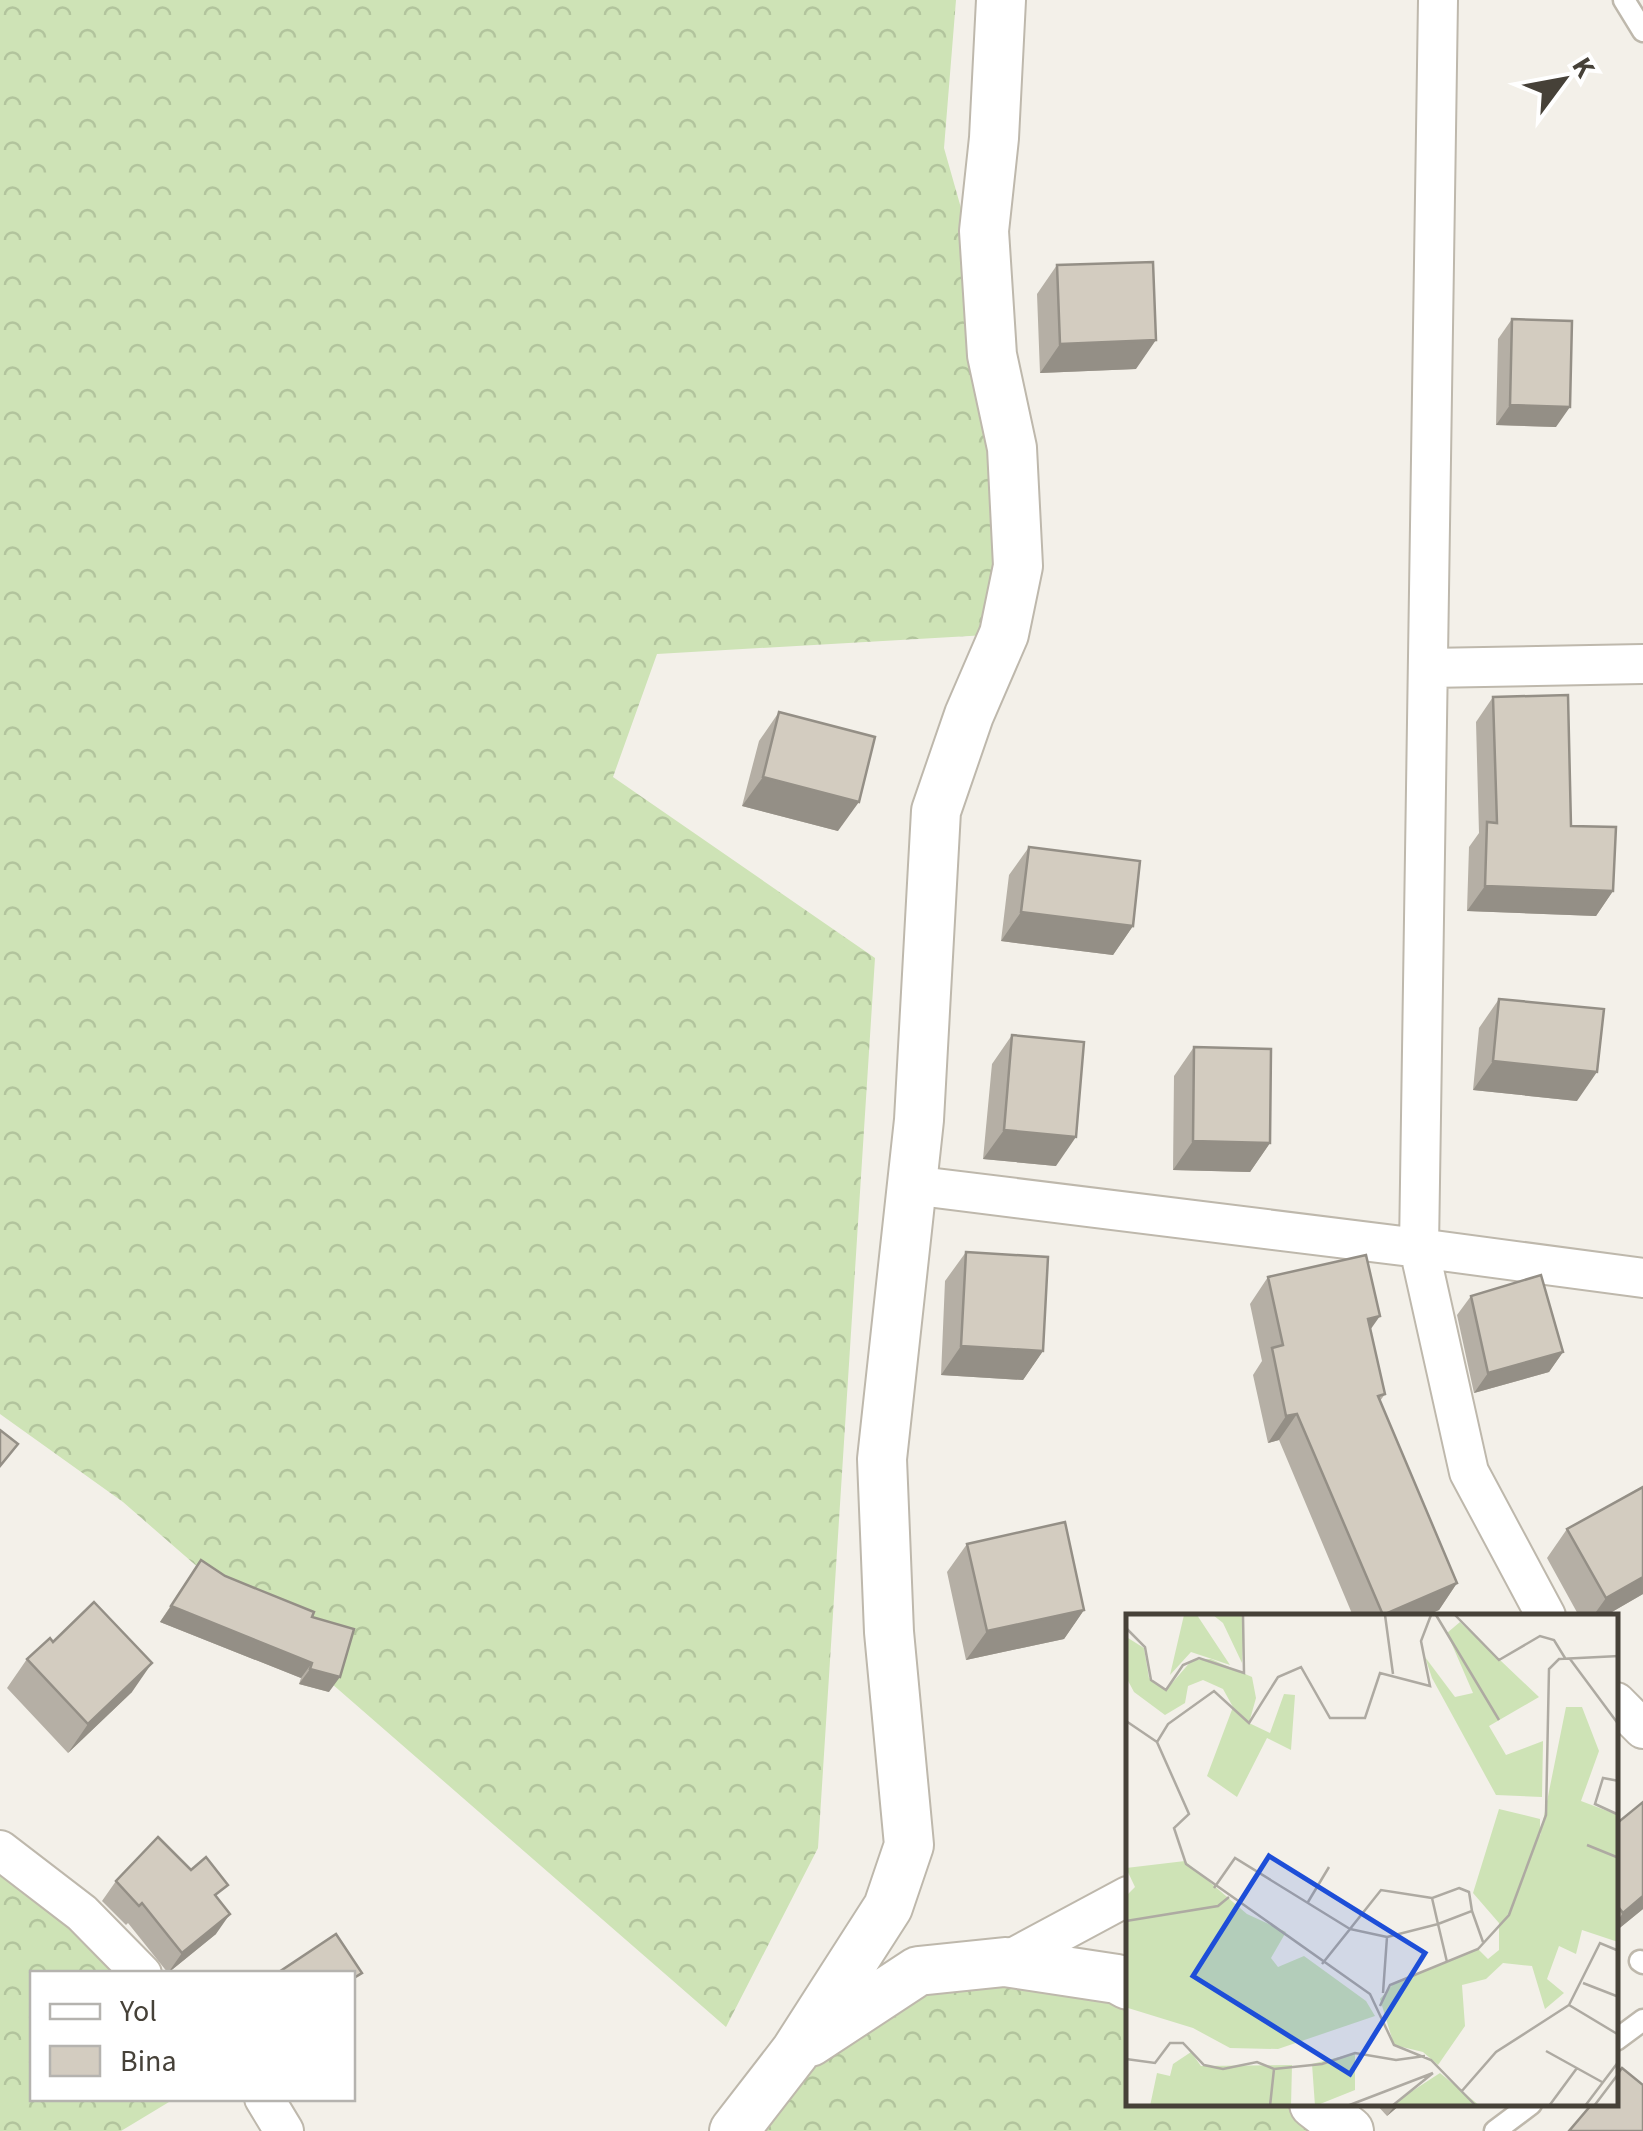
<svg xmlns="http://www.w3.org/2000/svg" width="1643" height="2131" font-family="'Source Sans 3',sans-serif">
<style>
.forest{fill:url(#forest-crowns)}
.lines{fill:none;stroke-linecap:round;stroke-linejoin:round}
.service-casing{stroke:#beb8ac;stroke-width:25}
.minor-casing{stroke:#beb8ac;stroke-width:42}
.tertiary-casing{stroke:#beb8ac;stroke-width:52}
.service{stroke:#fff;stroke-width:20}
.minor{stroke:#fff;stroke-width:38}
.tertiary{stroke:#fff;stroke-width:48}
.wall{fill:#b5afa5}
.shaded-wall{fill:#948f86}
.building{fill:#d3ccc0;stroke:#948f86;stroke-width:2.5}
.inset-road{fill:none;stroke:#aeaaa2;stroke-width:2.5}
.view{fill:#1d4ed8;fill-opacity:0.15;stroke:#1d4ed8;stroke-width:5}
.inset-edge{fill:none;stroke:#464138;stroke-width:5}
</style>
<defs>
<pattern id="forest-crowns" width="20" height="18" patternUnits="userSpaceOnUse" patternTransform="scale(2.5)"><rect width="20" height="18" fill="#cee3b6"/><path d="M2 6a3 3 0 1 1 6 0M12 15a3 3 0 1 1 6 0" fill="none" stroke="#b2c49d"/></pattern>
</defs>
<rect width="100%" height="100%" fill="#f3f0e9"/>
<path class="forest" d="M0 0H956L944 148 989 307 1004 634 657 654 613 777 875 958 818 1848 726 2027 123 1502 0 1414Z
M0 1850 142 1973 32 1974V2098L174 2099 121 2131H0Z
M918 1971 1128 2003V2104H1303L1341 2131H735Z"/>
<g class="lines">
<g class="service-casing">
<path id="service" d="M1624 0 1643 31
M1640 1961 1643 1963
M1616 2040 1643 2020
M1495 2131 1531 2104"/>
</g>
<g class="minor-casing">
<path id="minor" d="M1428 668 1643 664
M911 1185 1419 1248 1438 0
M1546 1616 1469 1472 1419 1248 1643 1278
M1616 1702 1643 1729
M0 1850 82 1913 142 1974
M1005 1962 1128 1896
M264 2098 284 2131"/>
</g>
<g class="tertiary-casing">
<path id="tertiary" d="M810 2042 918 1971 1005 1962 1117 1979 1128 1985
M1314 2104 1349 2131
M734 2131 795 2052 888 1907 909 1845 889 1632 882 1459 919 1120 936 811 969 715 1004 634 1018 566 1012 448 992 355 984 231 994 138 1001 0"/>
</g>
<use href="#service" class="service"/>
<use href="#minor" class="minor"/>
<use href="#tertiary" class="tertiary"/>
</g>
<path class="wall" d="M1057 265 1136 369 1040 373 1037 294Z
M1512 319 1556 427 1496 425 1498 339Z
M1493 697 1571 826 1613 891 1596 916 1467 911 1469 847 1479 833 1476 722Z
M779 712 838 831 742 806 759 741Z
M1029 847 1133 926 1113 955 1001 941 1009 875Z
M1499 999 1577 1101 1473 1090 1479 1028Z
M1012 1035 1056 1166 983 1159 992 1064Z
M1194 1047 1270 1143 1250 1172 1173 1170 1174 1076Z
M966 1252 1043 1351 1023 1380 941 1375 945 1281Z
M1268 1277 1370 1329 1385 1394 1380 1401 1457 1583 1439 1610 1425 1616H1353L1279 1440 1268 1443 1253 1375 1262 1361 1250 1304Z
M1471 1296 1563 1352 1549 1372 1474 1393 1457 1315Z
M1643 1487V1594L1605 1616H1579L1547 1558 1567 1529Z
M967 1544 1084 1610 1064 1639 966 1660 947 1572Z
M201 1560 225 1576 312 1617 329 1692 299 1684 301 1678 160 1622Z
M53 1642 132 1692 68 1753 7 1688 27 1659Z
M1643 1802V1909L1616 1931V1824Z
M116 1881 218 1899 216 1934 168 1973 128 1923 126 1925 102 1901Z
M1376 2104H1401L1387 2116Z"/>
<path class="shaded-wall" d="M1156 340 1136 369 1040 373 1060 344Z
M1510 405 1570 407 1556 427 1496 425Z
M763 777 859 802 838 831 742 806Z
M1485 886 1613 891 1596 916 1467 911Z
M1021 912 1133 926 1113 955 1001 941Z
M1493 1061 1597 1072 1577 1101 1473 1090Z
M1004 1130 1076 1137 1056 1166 983 1159Z
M1193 1141 1270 1143 1250 1172 1173 1170Z
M1380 1316 1361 1343 1368 1319Z
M961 1346 1043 1351 1023 1380 941 1375Z
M1563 1352 1549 1372 1474 1393 1488 1373Z
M1297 1414 1279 1440 1268 1443 1286 1416Z
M1643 1577V1594L1605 1616H1593L1606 1598Z
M1457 1583 1439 1610 1425 1616H1382Z
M171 1606 312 1663 301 1678 160 1622Z
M1084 1610 1064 1639 966 1660 987 1631Z
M152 1663 132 1692 68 1753 88 1724Z
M310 1669 340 1677 329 1692 299 1684Z
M1643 1896V1909L1616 1931V1923L1623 1913Z
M230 1914 216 1934 168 1973 182 1953Z
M1396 2104H1401L1387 2116Z"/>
<path class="building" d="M1153 262 1156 340 1060 344 1057 265Z
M1512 319 1572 321 1570 407 1510 405Z
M1568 695 1571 826 1616 827 1613 891 1485 886 1487 822 1497 823 1493 697Z
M779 712 875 737 859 802 763 777Z
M1029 847 1140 861 1133 926 1021 912Z
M1499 999 1604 1009 1597 1072 1493 1061Z
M1012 1035 1084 1042 1076 1137 1004 1130Z
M1194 1047 1271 1049 1270 1143 1193 1141Z
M966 1252 1048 1257 1043 1351 961 1346Z
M1366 1255 1380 1316 1368 1319 1385 1394 1378 1396 1457 1583 1383 1615 1297 1414 1286 1416 1272 1348 1283 1345 1268 1277Z
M1541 1275 1563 1352 1488 1373 1471 1296Z
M0 1430 18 1444 0 1466Z
M1643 1487V1577L1606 1598 1567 1529Z
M1065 1522 1084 1610 987 1631 967 1544Z
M201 1560 225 1576 314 1612 312 1617 354 1629 340 1677 310 1669 312 1663 171 1606Z
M94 1602 152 1663 88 1724 27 1659 50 1638 53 1642Z
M1643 1802V1896L1623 1913 1616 1904V1824Z
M158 1837 191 1870 206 1857 228 1885 215 1895 230 1914 182 1953 142 1903 139 1906 116 1881Z
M336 1934 362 1973 352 1979V1974H280L279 1972Z
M1622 2068 1643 2085V2131H1569L1592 2104H1616V2076Z"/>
<g transform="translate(1126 1614)">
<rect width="492" height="492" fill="#f3f0e9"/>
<path d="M58 1H71L104 51 65 38 44 61ZM87 1H118L116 49 97 9ZM334 8 413 83 363 112 380 141 417 127 416 183 370 181 306 64 299 43 329 83 347 79 321 19ZM2 24 18 34 23 64 40 76 66 46 85 45 126 63 130 84 123 109 144 119 158 80 169 81 165 136 141 124 111 183 81 162 107 93 97 75 77 66 62 72 59 89 39 101 8 78 0 63ZM440 93H456L473 137 455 187 492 201V328L456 316 450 340 433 332 421 365 438 379 419 395 406 352 377 349 360 365 336 371 339 412 312 451 297 438 268 431 254 385 269 368 352 335 362 345 373 336V309L347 279 373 195 414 205V222ZM59 247 121 300 160 318 145 344 152 353 178 342 240 387 249 402 152 435 104 434 67 414 2 394 0 282 9 273 0 254ZM65 438 75 452 166 451 165 492H24L31 459 44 462 47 450ZM229 439V476L189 492 186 450ZM314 459 354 492H267L277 483Z" fill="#cee3b6"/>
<path class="inset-road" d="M259 1 267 60M305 1 295 27 304 72 254 59 239 104H204L175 53 152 63 123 109 88 77 42 110 31 128 63 200 48 214 60 250 244 380 268 431 305 446 350 492M310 1 373 106M329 1 373 46 414 22 428 26 439 44M0 14 19 33 25 66 40 76 57 51 73 44 118 59 117 1M444 45 493 111M0 107 31 128M493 167 477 164 469 190 493 201M461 231 493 244M88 274 109 244 224 315 196 350M333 274 343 278 346 297 312 310 306 284ZM182 288 203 253M346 297 357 328M0 307 92 292 103 283M261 323 224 315 255 276 306 284M457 369 493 383M257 379 261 323 312 310 321 348M443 391 493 421M254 392 264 371 352 335 383 301 420 201 423 55 433 45 493 42M420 437 476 468M0 445 29 449 44 429H57L78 451 97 455 131 448 148 455 196 450 229 439 270 446 299 442M335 478 370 438 443 391 474 329 493 337M144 492 148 455M221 492 307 459M266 492 307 459M423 492 451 454M459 492 493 447M468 492 493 459"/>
<path class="view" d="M143 242 299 339 224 460 67 362Z"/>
<rect width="492" height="492" class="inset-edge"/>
</g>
<rect x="30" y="1971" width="325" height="130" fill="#ffffff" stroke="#b5b3af" stroke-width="2.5"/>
<rect x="50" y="2004" width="50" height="15" fill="#ffffff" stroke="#b5b3af" stroke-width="2.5"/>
<text x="120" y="2021" font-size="30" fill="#464138">Yol</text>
<rect x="50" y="2046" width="50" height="30" fill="#d3ccc0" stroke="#b5b3af" stroke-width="2.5"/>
<text x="120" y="2071" font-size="30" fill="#464138">Bina</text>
<g transform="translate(1563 80) rotate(58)" stroke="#ffffff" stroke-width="8" paint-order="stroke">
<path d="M0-8L18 38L0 25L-18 38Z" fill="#464138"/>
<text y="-15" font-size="28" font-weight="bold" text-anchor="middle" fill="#464138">K</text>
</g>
</svg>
